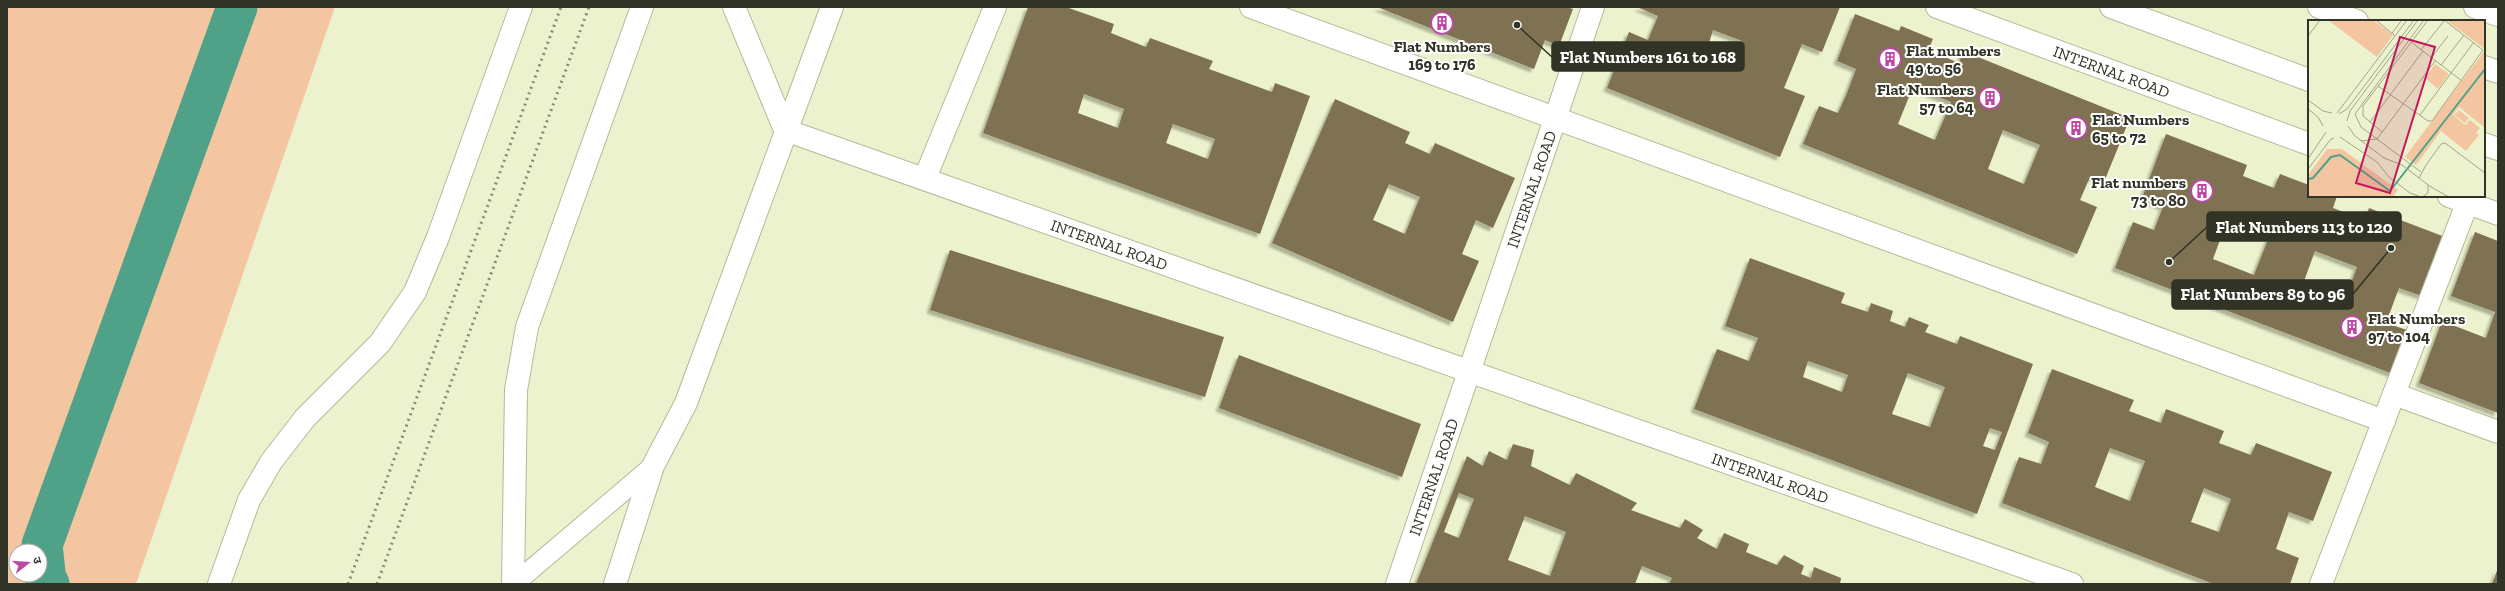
<svg xmlns="http://www.w3.org/2000/svg" width="2505" height="591" font-family="'Zilla Slab','Noto Sans Devanagari',serif">
<style>
.green{fill:#f3c6a1;fill-rule:evenodd}
.lines{fill:none;stroke-linecap:round;stroke-linejoin:round}
.canal{stroke:#4fa188;stroke-width:41}
.building{fill:#7f7252;fill-rule:evenodd;filter:url(#shadow)}
.service-casing{stroke:#b4ba97;stroke-width:21}
.minor-casing{stroke:#b4ba97;stroke-width:24}
.tertiary-casing{stroke:#b4ba97;stroke-width:24}
.service{stroke:#fff;stroke-width:19}
.minor{stroke:#fff;stroke-width:22}
.tertiary{stroke:#fff;stroke-width:22}
.rail{stroke:#878c73;stroke-width:3;stroke-dasharray:2 4;stroke-linecap:butt}
.labels{text-anchor:middle;stroke-width:4;stroke-linejoin:round;paint-order:stroke}
.poi-label{font-size:16px;font-weight:bold;fill:#303325;stroke:#fff;text-anchor:start}
.street-label{font-size:16px;fill:#303325;stroke:#fff}
.inset-river{fill:none;stroke:#4fa188;stroke-width:2}
.inset-road{fill:none;stroke:#a1a68a;stroke-width:1}
.view{fill:#c2185b;fill-opacity:0.15;stroke:#c2185b;stroke-width:2}
.inset-edge{fill:none;stroke:#303325;stroke-width:2}
.leader{fill:none;stroke:#303325;stroke-width:1.5}
.callout-dot{fill:#303325;stroke:#fff;stroke-width:1.5}
.callout{fill:#303325;stroke:#303325;stroke-width:1.5}
.callout-label{font-size:17px;text-anchor:middle;font-weight:bold;fill:#fff}
</style>
<defs>
<filter id="shadow"><feDropShadow dx="-3.5" dy="3.5" stdDeviation="1" flood-color="#0004"/></filter>
</defs>
<rect width="100%" height="100%" fill="#ecf2cd"/>
<path class="green" d="M7 7H335L136 584H7ZM16 551H40V575H16Z"/>
<g class="lines">
<path class="canal" d="M49 584 46 581 42 545 237 7"/>
</g>
<path class="building" d="M1028 7H1066L1114 24 1111 33 1146 47 1150 38 1213 61 1209 69 1272 92 1275 83 1310 96 1260 234 983 133ZM1084 94 1124 109 1118 128 1078 113ZM1173 124 1215 139 1208 159 1166 143Z
M1377 7H1567L1573 9 1559 46 1545 40 1534 69Z
M1637 7H1840L1822 52 1802 44 1784 88 1805 96 1780 157 1607 88 1629 32 1648 40 1658 16ZM1713 30 1742 41 1734 67 1705 56Z
M1855 14 1899 31 1901 26 1933 39 1928 50 1959 63 1963 51 2130 118 2104 182 2090 177 2080 200 2097 207 2077 254 1803 144 1819 106 1838 113 1847 93 1856 69 1837 61ZM1913 87 1951 102 1935 140 1898 124ZM2003 130 2040 145 2024 184 1988 169Z
M1335 99 1410 132 1405 143 1430 154 1435 143 1515 178 1493 228 1476 220 1462 254 1479 261 1453 322 1272 243ZM1389 184 1420 197 1405 234 1373 220Z
M2166 134 2247 165 2243 176 2274 188 2280 174 2309 185V196H2337L2333 208 2365 220 2369 208 2445 237 2422 296 2399 288 2386 323 2410 331 2393 374 2115 268 2133 222 2154 230 2163 207 2142 198ZM2227 221 2269 237 2254 275 2213 259ZM2315 251 2357 267 2342 307 2300 292Z
M2475 232 2498 241V413L2419 383 2442 321 2486 338 2495 312 2451 296Z
M950 250 1224 337 1205 397 930 310Z
M1750 258 1845 293 1841 303 1868 312 1871 303 1893 311 1890 321 1905 327 1909 317 1929 325 1925 332 1957 344 1960 336 2033 364 1977 514 1694 409 1717 349 1749 361 1758 338 1725 326ZM1808 361 1848 375 1842 392 1803 377ZM1908 373 1945 387 1930 427 1892 414ZM1990 428 2002 432 1995 450 1983 446Z
M1239 355 1421 424 1402 477 1219 408Z
M2052 369 2134 400 2129 411 2161 423 2166 409 2224 431 2219 443 2251 455 2256 443 2332 472 2313 521 2289 512 2276 549 2299 558 2290 584H2214L2002 503 2019 457 2041 464 2049 442 2028 433ZM2110 448 2145 461 2130 501 2095 487ZM2204 488 2231 499 2219 532 2191 522Z
M1513 444 1534 450 1531 466 1570 485 1576 473 1637 503 1631 510 1680 528 1685 519 1703 530 1697 538 1717 549 1724 533 1749 544 1746 552 1777 565 1784 555 1804 566 1801 574 1811 578 1814 567 1841 578 1840 584H1669L1672 578 1642 566 1635 584H1416L1467 456 1483 466 1489 451 1507 460ZM1459 493 1474 499 1459 538 1444 532ZM1525 516 1566 532 1550 576 1508 560Z
M2498 568V584H2492Z"/>
<g class="lines">
<g class="service-casing">
<path id="service" d="M514 584 653 466"/>
</g>
<g class="minor-casing">
<g id="minor">
<path id="s1" d="M734 7 785 130 2072 584"/>
<path d="M1251 7 2384 421"/>
<path id="s2" d="M1937 7 2309 144"/>
<path d="M2111 7 2309 80"/>
<path d="M2484 144 2498 149"/>
<path d="M925 178 995 7"/>
<path d="M2449 196 2498 214"/>
<path d="M2394 394 2498 432"/>
<path d="M615 584 653 466 686 403 832 7"/>
<path id="s3" d="M1397 584 1593 7"/>
<path d="M2321 584 2470 196"/>
</g>
</g>
<g class="tertiary-casing">
<path id="tertiary" d="M2319 7 2357 21
M2475 7 2498 15
M2484 67 2498 72
M219 584 249 500 271 462 305 418 380 343 415 292 438 237 521 7
M513 584 516 390 527 327 642 7"/>
</g>
<use href="#service" class="service"/>
<use href="#minor" class="minor"/>
<use href="#tertiary" class="tertiary"/>
<path class="rail" d="M348 584 561 7
M377 584 589 7"/>
</g>
<defs>
<g id="building-ring" transform="scale(1.15)"><circle r="9.5" fill="#fff" stroke="#bb48a2" stroke-width="1.5"/><path d="M-4-6H4V6H1V3H-1V6H-4ZM-2.5-4.3h1.7v1.8h-1.7ZM.8-4.3h1.7v1.8H.8ZM-2.5-1h1.7V.8h-1.7ZM.8-1h1.7V.8H.8Z" fill="#bb48a2"/></g>
</defs>
<g fill-rule="evenodd">
<use href="#building-ring" x="1442" y="23"/>
<use href="#building-ring" x="1890" y="59"/>
<use href="#building-ring" x="1990" y="98"/>
<use href="#building-ring" x="2076" y="128"/>
<use href="#building-ring" x="2202" y="191"/>
<use href="#building-ring" x="2352" y="327"/>
</g>
<g class="labels">
<g class="poi-label">
<text x="1442" y="52" text-anchor="middle">Flat Numbers<tspan x="1442" dy="18">169 to 176</tspan></text>
<text x="1906" y="56">Flat numbers<tspan x="1906" dy="18">49 to 56</tspan></text>
<text x="1974" y="95" text-anchor="end">Flat Numbers<tspan x="1974" dy="18">57 to 64</tspan></text>
<text x="2092" y="125">Flat Numbers<tspan x="2092" dy="18">65 to 72</tspan></text>
<text x="2186" y="188" text-anchor="end">Flat numbers<tspan x="2186" dy="18">73 to 80</tspan></text>
<text x="2368" y="324">Flat Numbers<tspan x="2368" dy="18">97 to 104</tspan></text>
</g>
<g class="street-label">
<text dy="6" stroke="none"><textPath href="#s2" startOffset="186">INTERNAL ROAD</textPath></text>
<text dy="6" stroke="none"><textPath href="#s3" startOffset="417">INTERNAL ROAD</textPath></text>
<text dy="6" stroke="none"><textPath href="#s1" startOffset="477">INTERNAL ROAD</textPath></text>
<text dy="6" stroke="none"><textPath href="#s3" startOffset="113">INTERNAL ROAD</textPath></text>
<text dy="6" stroke="none"><textPath href="#s1" startOffset="1178">INTERNAL ROAD</textPath></text>
</g>
</g>
<g transform="translate(2308 20)">
<rect width="177" height="177" fill="#ecf2cd"/>
<path d="M20 0H65L85 15 69 37ZM138 0H177V29ZM177 30V108L151 87 145 95 157 105 162 100 172 108 168 113 171 115 158 131 133 111 108 145 97 137ZM127 44 141 54 130 69 117 58ZM151 90 161 98 157 103 146 95ZM19 129H34L90 170 85 177H0V155Z" fill="#f3c6a1"/>
<path class="inset-river" d="M0 159 5 158 23 137 32 135 82 171 177 49"/>
<path class="inset-road" d="M68 0 87 16M84 13 94 0M0 16 12 0M103 22 154 61M113 30 136 1M123 38 140 16M133 45 156 15M70 66 120 101H124L175 30 136 0M0 80 15 91 24 93M0 89 10 97 15 106M29 93 99 0M31 94 39 89 106 0M112 95 166 22M39 101 42 91 110 0M62 102 115 31M40 106 47 116 76 138 94 145 123 167 141 177M74 112 55 96V86L120 0M32 117 69 142 81 157 102 173 113 177M53 121 69 119 127 41M0 139 18 112M0 149 23 119 26 118M113 152 53 107 47 94 116 0M111 158 118 145 133 124 137 123 177 153M114 177 120 173V165"/>
<path class="view" d="M92 17 127 27 82 173 48 163Z"/>
<rect width="177" height="177" class="inset-edge"/>
</g>
<path class="leader" d="M1517 25L1552 57M2169 262L2207 227M2391 248L2353 294"/>
<g class="callout-dot">
<circle cx="1517" cy="25" r="4"/>
<circle cx="2169" cy="262" r="4"/>
<circle cx="2391" cy="248" r="4"/>
</g>
<g class="callout">
<rect x="1552" y="42" width="192" height="29" rx="4"/>
<rect x="2207" y="212" width="194" height="29" rx="4"/>
<rect x="2172" y="280" width="181" height="29" rx="4"/>
</g>
<g class="callout-label">
<text x="1648" y="63">Flat Numbers 161 to 168</text>
<text x="2304" y="233">Flat Numbers 113 to 120</text>
<text x="2263" y="300">Flat Numbers 89 to 96</text>
</g>
<rect width="2505" height="591" fill="none" stroke="#303325" stroke-width="16"/>
<g transform="translate(28 563) rotate(73)"><circle r="19" fill="#ffffff" stroke="#acada8"/>
<path d="M0-3L7 15L0 10L-7 15Z" fill="#bb48a2"/>
<text y="-6" font-size="11" font-weight="bold" text-anchor="middle" fill="#303325">उ</text>
</g>
</svg>
